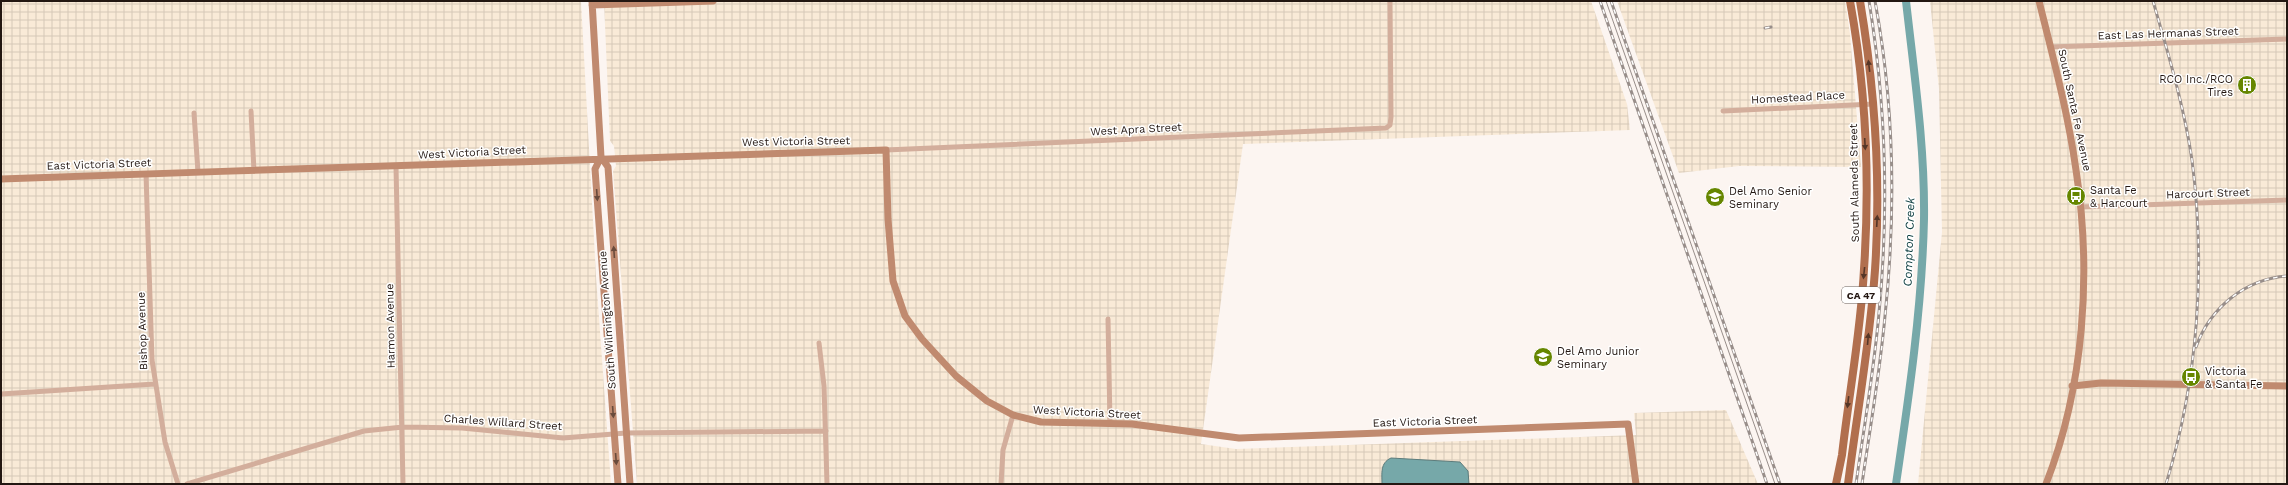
<svg xmlns="http://www.w3.org/2000/svg" width="2288" height="485" font-family="'Work Sans',sans-serif">
<style>
.industrial{fill:url(#industrial-grid)}
.water{fill:#76a8a9;stroke:#5d7c7c}
.lines{fill:none;stroke-linecap:round;stroke-linejoin:round}
.river{stroke:#76a8a9;stroke-width:8}
.street{stroke:#d3ae9c;stroke-width:5}
.secondary{stroke:#c08a6f;stroke-width:7}
.primary{stroke:#b16f4e;stroke-width:8}
.tram{stroke:#988e8a;stroke-width:1}
.rail-casing{stroke:#988e8a;stroke-width:3}
.rail{stroke:#fff;stroke-width:1.5;stroke-dasharray:4.5;stroke-linecap:butt}
.oneway{fill:#553627}
.oneway2{fill:#6a4b3c}
.labels{text-anchor:middle;stroke-width:3;stroke-linejoin:round;paint-order:stroke}
.shield{fill:#fff;stroke:#655d59;stroke-width:1}
.shield-label{font-size:10px;font-weight:bold;fill:#231712}
.street-label{font-size:11px;fill:#231712;stroke:#fff}
.poi-label{font-size:11px;fill:#231712;stroke:#fff;text-anchor:start}
.water-label{font-size:12px;font-style:italic;fill:#134244;stroke:#fff}
</style>
<defs>
<pattern id="industrial-grid" width="8" height="8" patternUnits="userSpaceOnUse"><rect width="8" height="8" fill="#f9ead7"/><path d="M0 4h8M4 0v8" fill="none" stroke="#d5c8b8"/></pattern>
</defs>
<rect width="100%" height="100%" fill="#fcf5f1"/>
<path class="industrial" d="M1 1H581L596 276 611 484H1Z
M604 1H1591L1627 104 1630 130 1243 144 1201 444 1236 449 1636 435 1634 413 1726 410 1758 484H637L613 171 616 166 614 146 610 141Z
M1617 1H1845L1850 34 1861 167 1739 166 1679 173Z
M1930 1H2287V484H1918L1942 232 1939 89Z"/>
<path class="water" d="M1391 458 1460 462 1468 471 1469 484H1382C1382 473 1380 463 1391 458Z"/>
<g class="lines">
<path class="river" d="M1896 484C1909 396 1922 308 1924 219 1925 146 1914 73 1906 1"/>
<path class="street" d="M2050 47 2287 39
M251 111 254 171
M1723 111 1874 104
M194 113 198 172
M886 150 1386 128 1390 125 1391 117 1390 1
M396 167 403 484
M146 174 152 360 165 442 178 484
M2081 207 2287 200
M1108 319 1110 423
M819 343 824 386 827 484
M1 394 155 384
M187 484 364 431 403 427 462 428 563 438 626 433 826 431
M1001 484 1003 450 1013 415"/>
<path class="secondary" d="M592 1 601 157 595 169 618 484
M2039 1C2053 57 2068 113 2076 170 2092 273 2084 387 2046 484
M592 5 713 1
M601 157 608 167 630 484
M1 179C296 169 591 158 886 150L888 219 893 281 905 316 922 339 956 376 987 401 1013 415 1041 422 1132 424 1239 438 1628 424 1636 484
M2072 386 2101 383 2287 386"/>
<path class="primary" d="M1836 484 1842 455C1849 393 1861 331 1864 269 1870 180 1866 89 1850 1
M1848 484C1857 413 1870 342 1875 270 1881 181 1875 90 1860 1"/>
<path class="tram" d="M1606 1 1775 484"/>
<g class="rail-casing">
<path id="rail" d="M1600 1 1767 484
M1611 1 1780 484
M2153 1C2168 53 2184 106 2192 160 2206 268 2198 380 2166 484
M1765 28 1771 27
M2196 347C2210 308 2245 279 2287 276
M1856 484C1864 427 1874 370 1879 313 1889 209 1886 104 1869 1
M1862 484C1870 428 1880 372 1885 316 1896 212 1894 103 1875 1"/>
</g>
<use href="#rail" class="rail"/>
</g>
<defs><path id="oneway-solid" d="M-6-.8H1V-3.2L6.5 0L1 3.2V.8H-6Z"/></defs>
<g class="oneway">
<use href="#oneway-solid" transform="translate(1869 66) rotate(-97)"/>
<use href="#oneway-solid" transform="translate(1865 144) rotate(87)"/>
<use href="#oneway-solid" transform="translate(1877 221) rotate(-87)"/>
<use href="#oneway-solid" transform="translate(1864 273) rotate(96)"/>
<use href="#oneway-solid" transform="translate(1868 339) rotate(-85)"/>
<use href="#oneway-solid" transform="translate(1848 402) rotate(97)"/>
</g>
<g class="oneway2">
<use href="#oneway-solid" transform="translate(597 195) rotate(86)"/>
<use href="#oneway-solid" transform="translate(614 252) rotate(-94)"/>
<use href="#oneway-solid" transform="translate(613 412) rotate(86)"/>
<use href="#oneway-solid" transform="translate(616 459) rotate(86)"/>
</g>
<defs>
<g id="building-disc" transform="scale(1)"><circle r="9.5" fill="#668600" stroke="#fff"/><path d="M-4-6H4V6H1V3H-1V6H-4ZM-2.5-4.3h1.7v1.8h-1.7ZM.8-4.3h1.7v1.8H.8ZM-2.5-1h1.7V.8h-1.7ZM.8-1h1.7V.8H.8Z" fill="#fff"/></g>
<g id="bus-disc" transform="scale(1)"><circle r="9.5" fill="#668600" stroke="#fff"/><path d="M-5-6H5V4H4V6H2V4H-2V6H-4V4H-5ZM-3.5-4V0h7V-4ZM-3.5 1.2v1.5H-2V1.2ZM2 1.2v1.5H3.5V1.2Z" fill="#fff"/></g>
<g id="school-disc" transform="scale(1)"><circle r="9.5" fill="#668600" stroke="#fff"/><path d="M0-5L7-2L0 1L-7-2ZM-4 1L0 2.5L4 1V4Q0 6-4 4Z" fill="#fff"/></g>
</defs>
<g fill-rule="evenodd">
<use href="#building-disc" x="2247" y="85"/>
<use href="#bus-disc" x="2076" y="196"/>
<use href="#school-disc" x="1715" y="197"/>
<use href="#school-disc" x="1543" y="357"/>
<use href="#bus-disc" x="2191" y="377"/>
</g>
<g class="labels">
<rect class="shield" x="1842" y="287" width="38" height="16" rx="3"/>
<g class="shield-label">
<text x="1861" y="299">CA 47</text>
</g>
<g class="street-label">
<text transform="translate(2168 33) rotate(-2)" y="4">East Las Hermanas Street</text>
<text transform="translate(1798 97) rotate(-3)" y="4">Homestead Place</text>
<text transform="translate(2075 110) rotate(78)" y="4">South Santa Fe Avenue</text>
<text transform="translate(1136 129) rotate(-3)" y="4">West Apra Street</text>
<text transform="translate(796 141) rotate(-1)" y="4">West Victoria Street</text>
<text transform="translate(472 152) rotate(-3)" y="4">West Victoria Street</text>
<text transform="translate(99 164) rotate(-2)" y="4">East Victoria Street</text>
<text transform="translate(1854 183) rotate(-91)" y="4">South Alameda Street</text>
<text transform="translate(2208 193) rotate(-2)" y="4">Harcourt Street</text>
<text transform="translate(607 320) rotate(-94)" y="4">South Wilmington Avenue</text>
<text transform="translate(390 326) rotate(-91)" y="4">Harmon Avenue</text>
<text transform="translate(142 331) rotate(-92)" y="4">Bishop Avenue</text>
<text transform="translate(1087 412) rotate(3)" y="4">West Victoria Street</text>
<text transform="translate(1425 421) rotate(-2)" y="4">East Victoria Street</text>
<text transform="translate(503 422) rotate(4)" y="4">Charles Willard Street</text>
</g>
<g class="poi-label">
<text x="2233" y="83" text-anchor="end">RCO Inc./RCO<tspan x="2233" dy="13">Tires</tspan></text>
<text x="2090" y="194">Santa Fe<tspan x="2090" dy="13">&amp; Harcourt</tspan></text>
<text x="1729" y="195">Del Amo Senior<tspan x="1729" dy="13">Seminary</tspan></text>
<text x="1557" y="355">Del Amo Junior<tspan x="1557" dy="13">Seminary</tspan></text>
<text x="2205" y="375">Victoria<tspan x="2205" dy="13">&amp; Santa Fe</tspan></text>
</g>
<g class="water-label">
<text transform="translate(1909 242) rotate(-88)" y="4">Compton Creek</text>
</g>
</g>
<rect width="2288" height="485" fill="none" stroke="#231712" stroke-width="4"/>
</svg>
